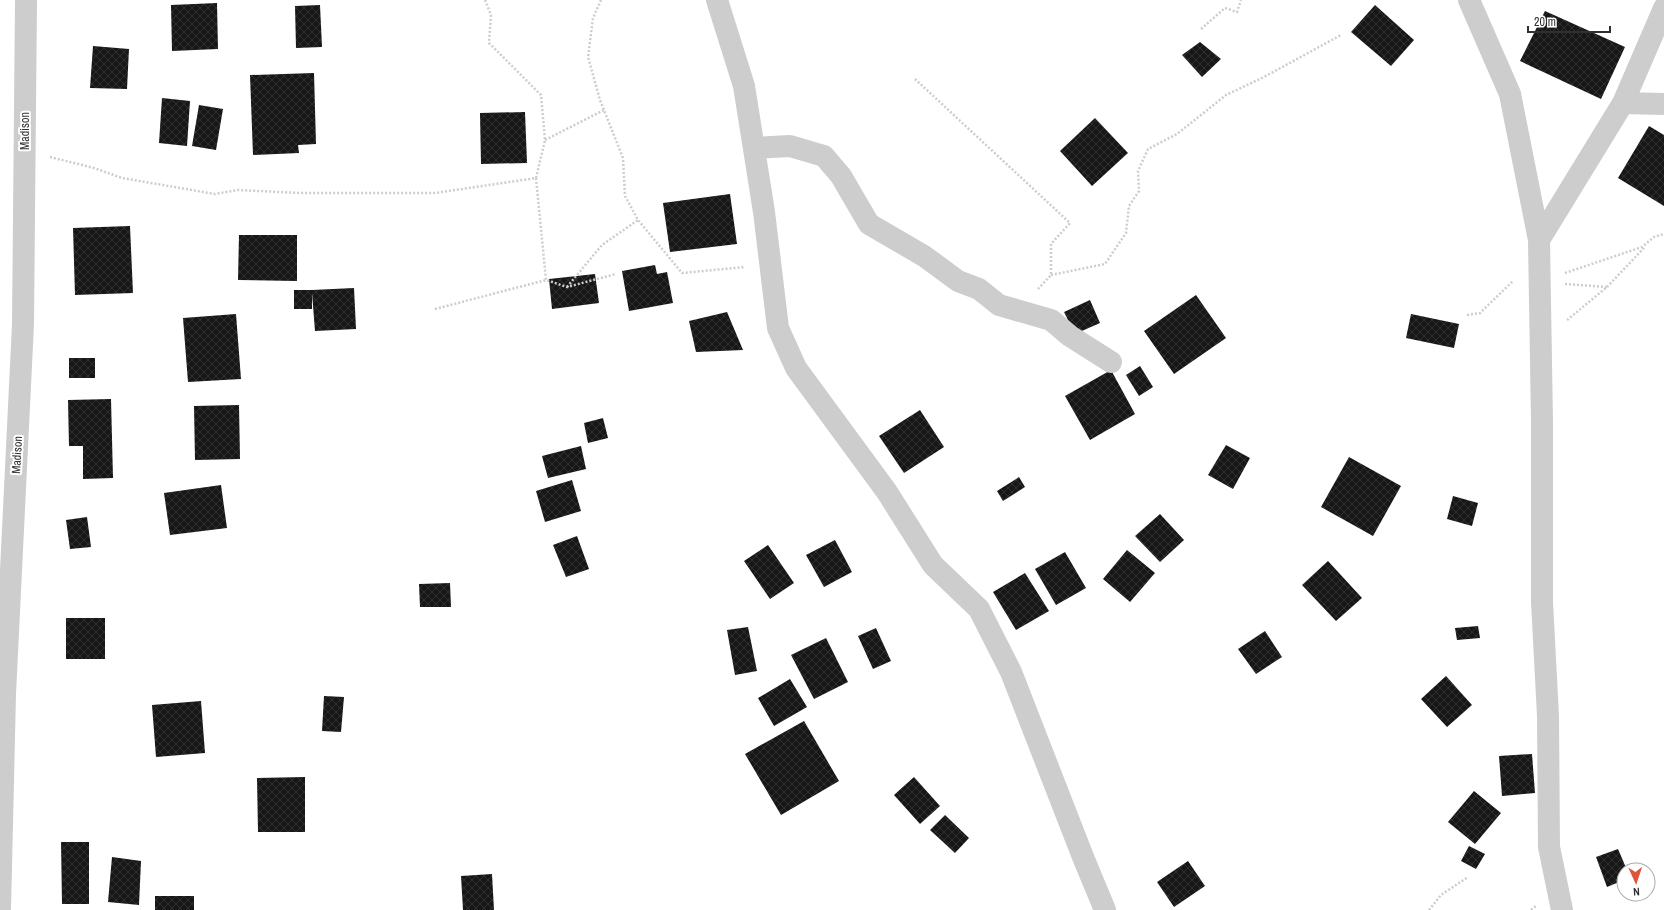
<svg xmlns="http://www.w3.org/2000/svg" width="1664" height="910" font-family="'Archivo Narrow',sans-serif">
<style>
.building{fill:url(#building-cross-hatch)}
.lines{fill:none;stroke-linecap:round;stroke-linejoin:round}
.path{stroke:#cdcdcd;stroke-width:2.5;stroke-dasharray:2 2;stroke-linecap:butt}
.minor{stroke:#cdcdcd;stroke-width:22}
.tertiary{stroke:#cdcdcd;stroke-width:22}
.labels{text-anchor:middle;stroke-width:4;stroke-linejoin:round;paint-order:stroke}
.street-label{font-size:12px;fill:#303030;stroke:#fff}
</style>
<defs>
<pattern id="building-cross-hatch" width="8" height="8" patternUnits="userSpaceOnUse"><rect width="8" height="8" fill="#171717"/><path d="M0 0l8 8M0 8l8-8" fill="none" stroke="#303030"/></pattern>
</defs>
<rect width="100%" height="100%" fill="#fff"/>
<path class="building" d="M217 3 218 49 172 51 171 5Z
M320 5 322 47 296 48 295 6Z
M1375 5 1414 40 1391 66 1351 32Z
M1545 11 1625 47 1601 99 1520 61Z
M1200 42 1221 59 1202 77 1182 55Z
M93 46 129 49 127 89 90 88Z
M314 73 316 144 298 145 299 153 253 155 250 75Z
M162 98 190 101 187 146 159 143Z
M199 105 223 109 216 150 192 146Z
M525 112 527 163 481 164 480 113Z
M1095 118 1128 153 1092 186 1060 151Z
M1649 126 1664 135V206L1618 178Z
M730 194 737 244 670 252 663 203Z
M130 226 133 293 75 295 73 228Z
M239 235H297V281L238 280Z
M655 265 657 274 667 272 673 303 629 311 622 271Z
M595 274 599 303 552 309 549 279Z
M354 288 356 329 315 331 312 293V309H294V290H312Z
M1196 295 1226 338 1174 374 1144 331Z
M1090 300 1100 323 1075 334 1064 312Z
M727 312 743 350 696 352 689 321Z
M236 314 241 379 188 382 183 318Z
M1411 314 1459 324 1454 348 1406 338Z
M69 358H95V378H69Z
M1140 366 1153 387 1139 396 1126 375Z
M1111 370 1135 414 1090 440 1065 396Z
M111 399 113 478 83 479V446H69L68 400Z
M239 405 240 459 195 460 194 406Z
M920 410 944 447 904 473 879 436Z
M603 418 608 438 588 443 584 423Z
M1226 445 1250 458 1233 489 1208 475Z
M581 446 586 469 548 478 542 456Z
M1349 457 1401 486 1373 536 1321 507Z
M1019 477 1025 487 1003 501 997 491Z
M572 480 581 511 545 522 536 491Z
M221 485 227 528 170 535 164 493Z
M1453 496 1478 503 1472 526 1447 519Z
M1160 514 1184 540 1160 562 1135 536Z
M87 517 91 547 70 549 66 520Z
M577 536 589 569 566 577 553 545Z
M835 540 852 572 824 587 806 555Z
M768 545 794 583 770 599 744 561Z
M1127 550 1155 573 1130 602 1103 579Z
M1065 552 1086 588 1056 605 1035 569Z
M1328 561 1362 598 1336 621 1302 585Z
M1025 573 1049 611 1016 630 993 592Z
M450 583 451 607H420L419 584Z
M66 618H105V659H66Z
M1478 626 1480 638 1457 640 1455 628Z
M748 627 757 671 735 675 727 630Z
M876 628 891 661 873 669 858 636Z
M1265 631 1282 657 1256 674 1238 649Z
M826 638 848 682 814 699 791 655Z
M1446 676 1472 705 1447 727 1421 699Z
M790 679 807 707 774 726 758 698Z
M324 696 344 697 341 732 322 731Z
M201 701 205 753 156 757 152 705Z
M804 721 839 781 781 815 745 754Z
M1532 754 1535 793 1502 796 1499 756Z
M305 777V832H258L257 778Z
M914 777 940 806 920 824 894 795Z
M1474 791 1501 813 1475 844 1448 822Z
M945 815 969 838 955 853 930 830Z
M61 842H89V904H62Z
M1469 846 1485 854 1476 869 1461 861Z
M1618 849 1627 870H1624V880L1607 887 1596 857Z
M112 857 141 861 139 905 108 902Z
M1188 861 1205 886 1174 907 1157 882Z
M492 874 494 910H463L461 876Z
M155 896H194V910H155Z"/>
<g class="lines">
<path class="path" d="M485 0 491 15 489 43 541 95 545 140 536 178
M601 0 593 18 588 57 600 100 623 158 625 196 638 220 682 273 745 267
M1201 29 1225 8 1237 12 1241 0
M915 79 1070 223 1051 244V275L1038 289
M545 140 604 110
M50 157 94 168 122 178 215 194 238 190 300 193H435L536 178 546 280
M1565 273 1642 247 1654 237 1664 234
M1051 275 1105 264 1126 233 1129 206 1139 191 1138 171 1148 149 1177 134 1226 95 1264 77 1341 35
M1565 284 1607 287 1566 321
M567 287 602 245 638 220
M1607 287 1644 248
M435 309 546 280 567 287 616 274
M1467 315 1480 313 1513 281
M1429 910 1441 895 1468 877
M1531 910 1536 906"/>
<path class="minor" d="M717 0 744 86 764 212 778 328 796 368 887 492 933 565 979 609 1011 672 1083 857 1105 910
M1469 0 1510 94 1539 240
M1623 103 1664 104
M754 148 790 146 824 156 841 176 869 224 924 256 958 281 979 289 999 305 1051 320 1070 336 1111 362
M1562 910 1549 847 1548 716 1542 602V422L1539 240 1623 103 1664 8"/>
<path class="tertiary" d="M0 910 5 694 23 324 26 0"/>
</g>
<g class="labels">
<g class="street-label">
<text transform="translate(25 131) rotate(-90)" y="4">Madison</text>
<text transform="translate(17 455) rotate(-87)" y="4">Madison</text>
</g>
</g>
<g transform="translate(1636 882) rotate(177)"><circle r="19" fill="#ffffff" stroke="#acacac"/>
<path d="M0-3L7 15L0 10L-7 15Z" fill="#dd553b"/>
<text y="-6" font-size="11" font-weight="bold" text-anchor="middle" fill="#303030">N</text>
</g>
<path d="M1528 26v6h82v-6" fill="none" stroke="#303030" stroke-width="2"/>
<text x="1534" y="26" font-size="12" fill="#303030" stroke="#ffffff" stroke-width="3" paint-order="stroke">20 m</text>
</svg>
